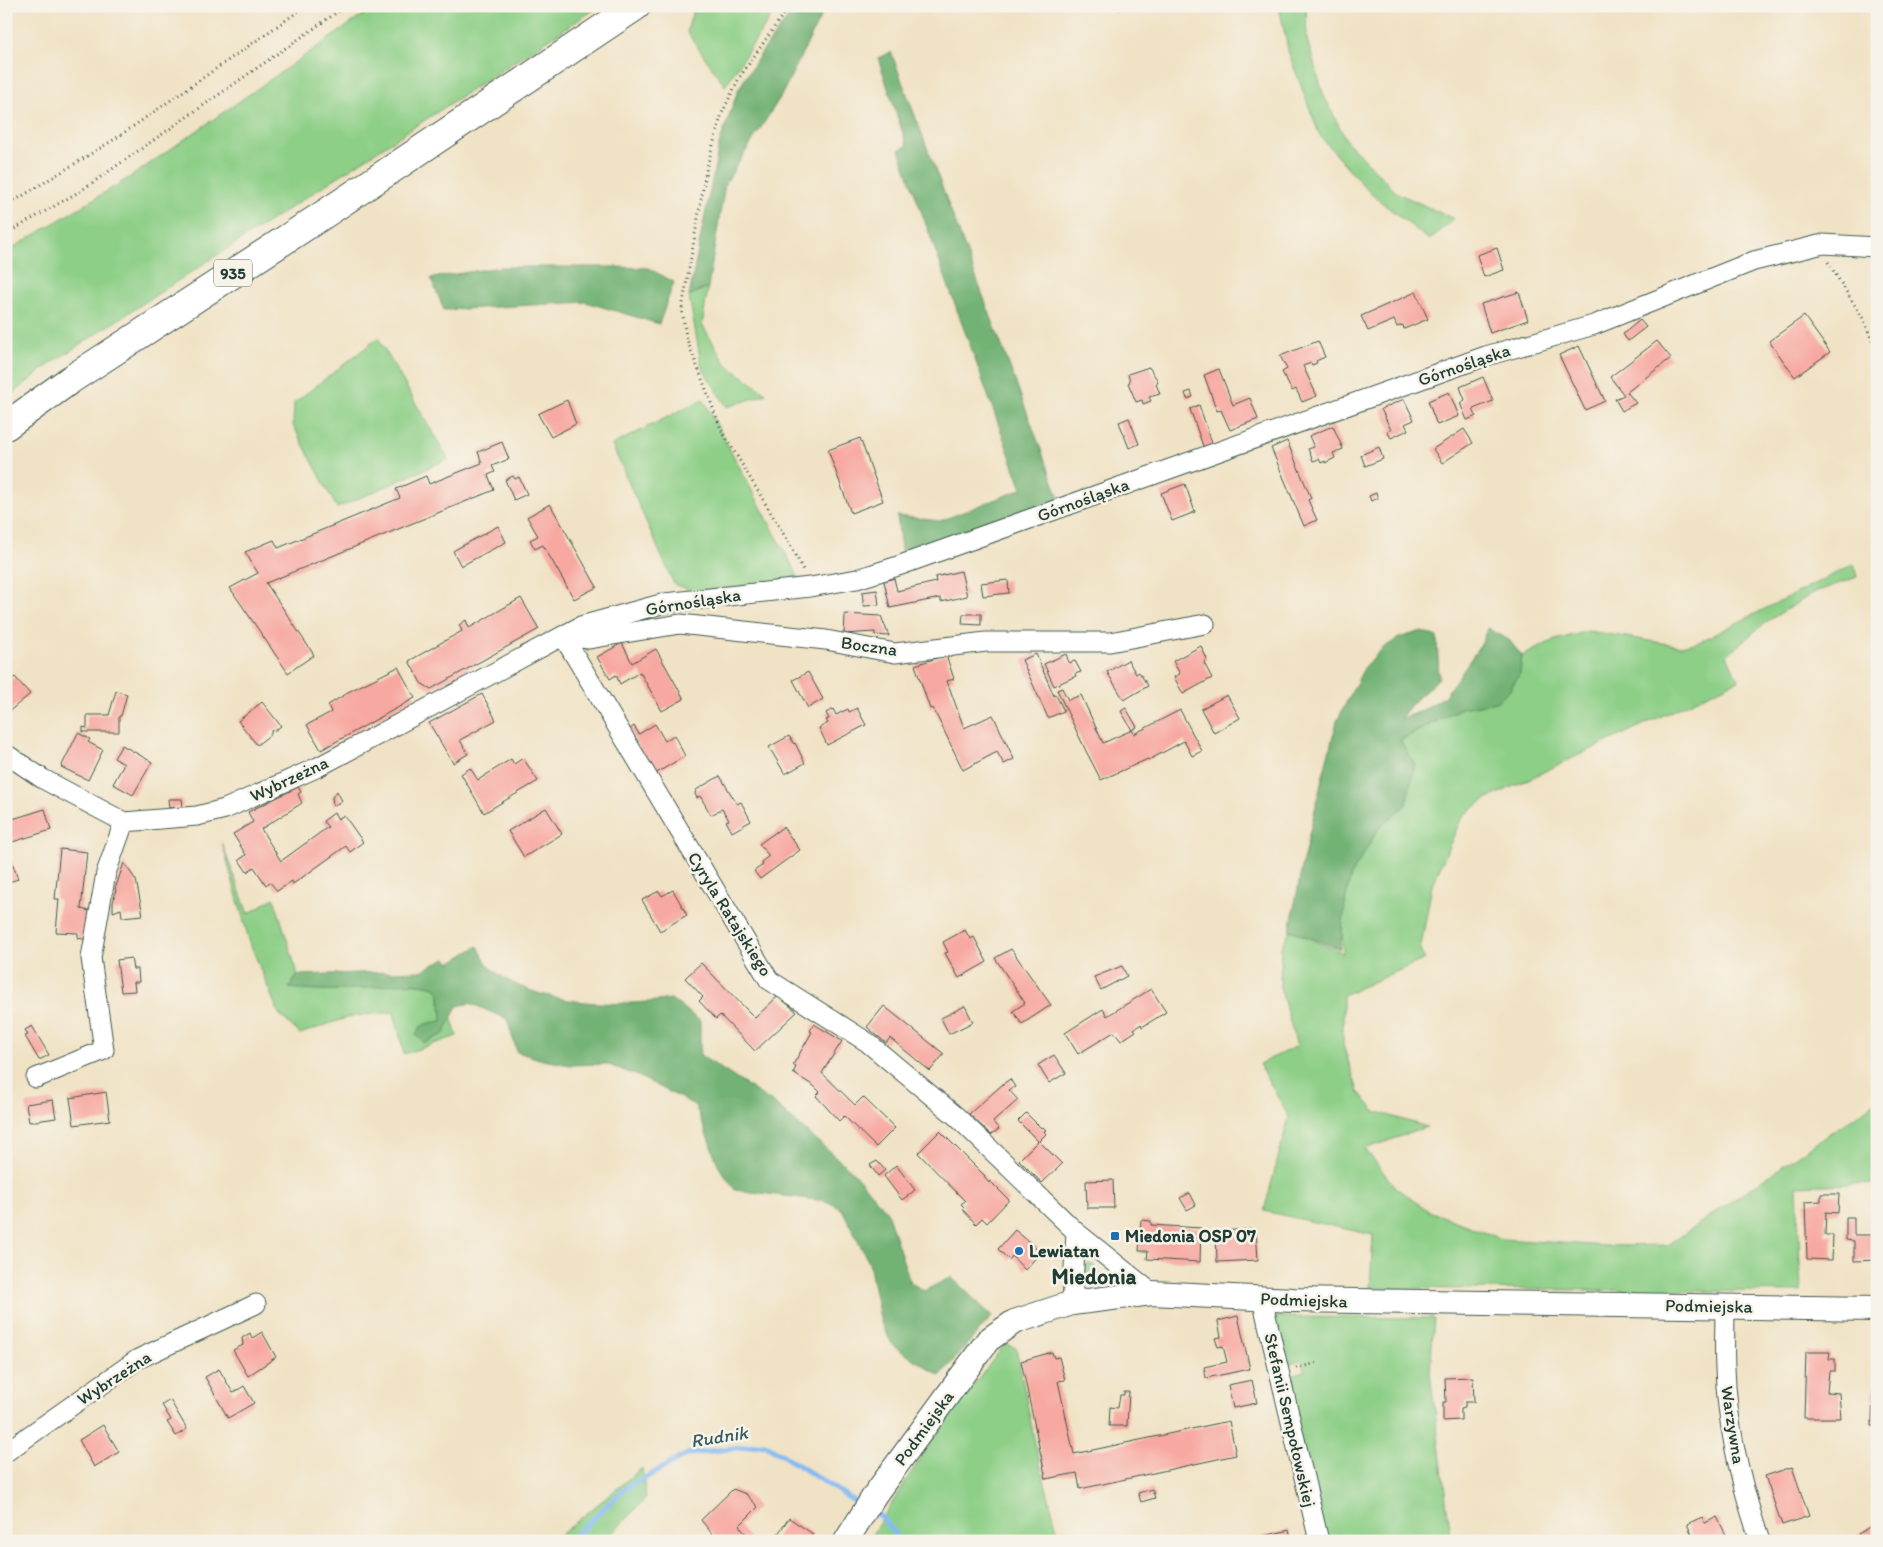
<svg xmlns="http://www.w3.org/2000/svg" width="1883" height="1547" font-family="Itim,sans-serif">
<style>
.green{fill:#8dcf87;stroke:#56865e}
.forest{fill:#72b274;stroke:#487854}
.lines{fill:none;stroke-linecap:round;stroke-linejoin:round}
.stream{stroke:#84baf3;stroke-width:5.5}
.building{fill:#f7a8a0}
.minor-casing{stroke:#3e564a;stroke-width:21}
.tertiary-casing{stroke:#3e564a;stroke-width:26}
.primary-casing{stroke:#3e564a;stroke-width:30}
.path{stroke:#3e564a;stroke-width:3;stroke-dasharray:1 4;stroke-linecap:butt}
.minor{stroke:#fff;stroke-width:19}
.tertiary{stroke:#fff;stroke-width:24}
.primary{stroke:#fff;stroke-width:28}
.poi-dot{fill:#1f6fb2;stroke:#f7f3e8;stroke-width:2}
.labels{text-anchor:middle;stroke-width:5;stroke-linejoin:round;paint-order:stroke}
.shield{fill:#f7f3e8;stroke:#60746a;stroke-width:1}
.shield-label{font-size:16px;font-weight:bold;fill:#1f3d34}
.street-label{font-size:18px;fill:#1f3d34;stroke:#f7f3e8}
.poi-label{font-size:18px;font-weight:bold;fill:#1f3d34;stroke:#f7f3e8;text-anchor:start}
.water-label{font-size:19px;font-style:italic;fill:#385c64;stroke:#f7f3e8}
.district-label{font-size:22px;font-weight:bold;fill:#1f3d34;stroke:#f7f3e8}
</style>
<rect width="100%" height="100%" fill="#f7f3e8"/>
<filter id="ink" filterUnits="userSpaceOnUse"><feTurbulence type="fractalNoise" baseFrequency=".02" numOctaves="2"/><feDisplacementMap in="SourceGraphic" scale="10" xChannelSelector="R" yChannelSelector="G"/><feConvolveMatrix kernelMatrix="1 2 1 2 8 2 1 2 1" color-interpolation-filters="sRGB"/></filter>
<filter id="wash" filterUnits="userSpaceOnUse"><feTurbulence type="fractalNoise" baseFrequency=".0096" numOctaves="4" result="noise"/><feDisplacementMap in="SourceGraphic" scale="20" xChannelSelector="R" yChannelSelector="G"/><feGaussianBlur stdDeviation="1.12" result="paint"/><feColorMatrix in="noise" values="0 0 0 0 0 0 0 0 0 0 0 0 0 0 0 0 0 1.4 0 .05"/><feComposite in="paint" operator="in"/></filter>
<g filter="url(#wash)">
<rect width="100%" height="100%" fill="#f0e2c4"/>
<path class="green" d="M376 6H600L47 366 6 399V252L132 176Z
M694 6H778L725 86 687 32Z
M1107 6H1140L1116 12Z
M1279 6H1306L1307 40 1324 96 1346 140 1397 193 1454 219 1429 240 1370 193 1320 136 1289 54Z
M708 287 702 325 727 365 767 394 727 407 702 368 689 296Z
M378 338 448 459 337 508 293 425 294 403Z
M703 399 800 580 695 592 674 584 612 445Z
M1854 564 1857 577 1815 592 1766 622 1727 655 1738 680 1484 800 1462 817 1432 885 1420 951 1425 959 1343 995V1045L1358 1091 1374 1111 1427 1127 1365 1149 1395 1187 1429 1211 1502 1239 1606 1246 1668 1245 1877 1101V1183L1797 1186 1801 1292 1370 1288 1373 1235 1264 1211 1289 1117 1259 1064 1297 1046 1280 987 1281 947 1290 930 1343 953 1342 923 1346 896 1351 875 1380 826 1406 805 1400 741 1461 708 1496 702 1509 691 1520 673 1522 656 1552 641 1588 631 1681 646 1699 642Z
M222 843 248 914 274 898 298 975 289 988C311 990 333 991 355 989 386 986 403 979 435 987L440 993V1003L451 1017 457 1036 404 1054 394 1012 352 1016 300 1034 279 1014 250 943Z
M1087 1264 1094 1265 1105 1282 1104 1288H1094L1083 1272 1084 1267Z
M1271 1317 1434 1318 1430 1372 1447 1508 1452 1541H1323L1285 1376 1305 1371 1302 1361 1282 1366Z
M1005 1344 1016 1348 1036 1448 1060 1541H868L930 1443Z
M642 1468 646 1498 605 1541H553Z"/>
<path class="forest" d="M797 6H826L781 96 725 184 708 287 689 296 719 145 738 90 762 52Z
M891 52 1060 500 902 558 897 516 940 521 1022 489 899 150 907 146 878 58Z
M500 267H613L648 268 674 282 659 324 586 302 444 310 431 278Z
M1487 628 1509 640 1522 656 1520 673 1509 691 1496 702 1461 708 1400 740 1415 765 1406 805 1380 826 1351 875 1346 896 1340 949 1290 930 1303 861 1323 775 1337 721 1364 668 1383 648 1399 638 1422 631 1437 637 1439 678C1427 691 1409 703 1401 719L1421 711 1444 697 1482 643Z
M478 946C482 954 486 964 492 969 534 1006 618 1008 671 999L700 1021V1055L772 1102 853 1172 887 1212 910 1282 924 1291 951 1277 992 1316 940 1376 893 1346 881 1323 869 1263 842 1209 826 1201 735 1190 719 1167 696 1107 687 1101 638 1076 606 1064 570 1065 543 1060 517 1052 507 1019 470 1003 457 1006 444 1034 424 1043 416 1035C420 1022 430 1023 442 1021L440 994 435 987C403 979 386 987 354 989 332 991 310 990 289 988L298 975 421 971 446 958 450 963Z"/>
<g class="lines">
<path class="stream" d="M870 1510 883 1518 899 1541
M569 1541 625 1489 688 1454 765 1444 862 1506"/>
</g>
<g id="blocks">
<path class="building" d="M1497 248 1504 270 1484 277 1477 255Z
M1416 292 1428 319 1404 329 1403 325 1397 327 1394 320 1368 331 1361 316Z
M1519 292 1528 320 1490 333 1481 304Z
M1804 316 1830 352 1795 377 1769 341Z
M1640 320 1646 327 1628 341 1623 334Z
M1318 341 1325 357 1316 361 1317 363 1312 365 1311 363 1303 366 1317 396 1302 402 1296 389 1292 391 1282 372 1287 369 1280 356Z
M1657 341 1671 358 1627 392 1636 403 1622 411 1615 399 1624 395 1610 377Z
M1579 346 1605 401 1585 410 1559 355Z
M1149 367 1158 381 1156 384 1160 394 1149 397 1151 401 1143 404 1142 400 1136 402 1128 383 1130 382 1128 374Z
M1219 369 1233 405 1250 398 1258 419 1230 430 1221 410 1217 411 1204 375Z
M1483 377 1493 401 1473 409 1476 416 1467 420 1460 403 1465 400 1460 387Z
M1191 391 1193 397 1187 399 1185 393Z
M1449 392 1459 416 1437 425 1428 401Z
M1404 399 1414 420 1405 424 1408 430 1391 438 1387 431 1391 430 1381 409Z
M567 400 576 424 551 437 538 414Z
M1199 405 1213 446 1204 449 1190 409Z
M1129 418 1139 444 1129 448 1119 422Z
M1333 426 1343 449 1333 453 1335 458 1325 463V461L1321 463 1319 459 1313 461 1308 449 1314 447 1309 436Z
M1464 429 1473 443 1442 463 1433 449Z
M860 438 883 501 851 513 828 450Z
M1287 441 1311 498 1308 500 1317 520 1304 526 1271 448Z
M502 442 509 459 492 466 495 472 488 475 494 490 266 583 314 655 288 673 230 588 258 573 245 552 274 540 278 548 400 498 396 489 426 476 429 484 482 463 478 452Z
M1379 447 1383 459 1365 466 1361 455Z
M513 476 515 479 519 477 527 494 514 500 505 480Z
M1185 484 1195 512 1172 521 1161 493Z
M1376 493 1378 498 1371 501 1369 496Z
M550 504 597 587 574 599 543 545 535 549 530 540 538 536 527 517Z
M498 526 506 542 461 566 453 551Z
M961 571 967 596 941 602 940 598 890 608 884 581 894 578 897 591 936 582 935 577Z
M1008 580 1009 593 983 596 981 583Z
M877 590 879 605 864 606 862 592Z
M521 598 539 629 431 689 421 683 409 661 462 631 459 625 466 620 469 628Z
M845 614 881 616 889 636 875 635V632L844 634Z
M963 614H981V625L962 624Z
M622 643 632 663 656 649 684 699 662 711 640 672 620 684 616 675 610 679 597 657Z
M1201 646 1207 659 1204 663 1212 678 1183 694 1174 677 1180 674 1173 661Z
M1036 654 1054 696 1056 695 1064 711 1048 718 1022 660Z
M1066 654 1069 663 1075 661 1081 672 1075 674 1076 676 1054 686 1044 664Z
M946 655 954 679 947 681 964 728 993 715 1014 759 1004 764 997 752 963 770 933 708 930 709 915 665Z
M1128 660 1136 674 1139 672 1148 686 1124 700 1107 672Z
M398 667 415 698 321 750 307 725 331 712 328 705 346 694V693Z
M808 672 823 699 808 708 793 680Z
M15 677 30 694 6 714V684Z
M1062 688 1068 700 1081 695 1103 743 1132 730 1134 734 1180 710 1202 751 1192 756 1184 741 1149 760 1148 759 1101 780 1086 751 1057 690Z
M116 691 127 694 121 716H119V732H83V727L87 728V715H109Z
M482 694 496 720 460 740 468 754 453 763 429 723Z
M1227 695 1240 718 1214 733 1201 709Z
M262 702 281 726 274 731 273 730 271 731V734L257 745 238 721Z
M857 708 866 725 827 745 819 728 828 723 826 720 829 719 826 713 833 709 836 715 848 709 849 712Z
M1126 708 1137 727 1132 730 1121 711Z
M655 724 665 741 674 735 685 756 653 775 629 730 634 726 639 734Z
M78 733 90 739 88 742 103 750 88 780 61 767Z
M789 736 794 744 795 743 805 763 785 774 769 747Z
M122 745 152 762 133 795 113 784 124 764 114 758Z
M523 758 538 781 484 813 461 774 470 768 478 780 511 759 514 764Z
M720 776 737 804 741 802 751 821 732 832 726 821 729 820 722 809 711 815 700 796 697 798 695 794 696 790Z
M298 787 301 792 298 794 302 803 261 829 281 861 328 827 323 821 334 813 338 819 344 815 363 842 350 852 346 846 293 884 292 881 277 891 270 882 266 885 254 867 247 872 239 860 246 855 233 834 253 822 248 812Z
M337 791 342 801 333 806 332 797Z
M168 799H182L183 807 169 808Z
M546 808 562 834 524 857 508 831Z
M45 809 51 830 6 844V821Z
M783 827 800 850 760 879 754 871 763 865 761 862 769 856 759 844Z
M6 845 18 879 6 883Z
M60 849 87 852 81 909 94 912 87 940 78 938V933L56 932 59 899H55Z
M124 863 136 880 143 915 122 917 121 909 113 912V903L116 890 115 889Z
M673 890 687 915 660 931 642 900 659 891 662 896Z
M965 930 970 939 974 937 987 962 959 978 945 953 948 952 943 942Z
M1011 949 1051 1005 1022 1024 1013 1011 1025 1003 995 958Z
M131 958 133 969H138L139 982H134L135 991 121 992 117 960Z
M701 963 755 1018 778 996 797 1012 755 1051 720 1015 716 1019 699 1001 703 997 685 978Z
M1122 966 1127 976 1101 990 1094 977Z
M1151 989 1166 1012 1142 1027 1141 1024 1134 1029 1136 1031 1121 1041 1114 1032 1078 1054 1065 1033 1103 1009 1107 1016Z
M884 1006 944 1054 930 1071 890 1038 886 1043 867 1027Z
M965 1006 973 1022 949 1034 941 1018Z
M814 1024 842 1041 822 1073 855 1105 863 1097 895 1128 876 1147 844 1116 839 1121 816 1096 820 1092 814 1086 793 1073 796 1067 793 1065 812 1032 810 1031Z
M32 1026 49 1055 39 1060 25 1036 28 1035 25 1030Z
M1054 1055 1066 1073 1049 1083 1038 1065Z
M1010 1079 1015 1087 1009 1090 1018 1100 993 1122 999 1129 991 1135 969 1114 1003 1084Z
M106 1092 110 1120 74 1125 70 1098Z
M53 1100 56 1118 29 1122 26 1104Z
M1026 1113 1041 1128 1043 1127 1046 1130 1044 1131 1046 1134 1039 1141 1062 1164 1042 1183 1019 1160 1038 1141 1018 1121Z
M940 1131 985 1176 984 1177 989 1183 990 1181 1009 1200 987 1223 982 1218 976 1224 962 1209 964 1207 961 1204 965 1201 918 1153Z
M877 1161 885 1170 878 1176 870 1165Z
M896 1165 915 1190 902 1200 884 1176Z
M1113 1180 1114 1208H1087L1086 1181Z
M1190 1193 1196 1205 1187 1210 1180 1198Z
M1821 1194H1839L1838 1213 1826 1212 1825 1235H1833L1832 1260 1807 1259 1805 1202 1821 1201Z
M1846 1217H1854V1235H1877V1260L1854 1261V1241L1846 1240Z
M1141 1220 1151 1221V1225L1201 1228 1200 1262 1147 1259 1148 1251H1139Z
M1256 1229 1258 1260 1217 1262 1216 1231Z
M1015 1230 1041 1252 1025 1270 1012 1256 1009 1260 998 1249Z
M1238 1316 1250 1369 1206 1378 1204 1367 1227 1362 1223 1346 1218 1347 1215 1338 1221 1337 1218 1321Z
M262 1332 276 1357 248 1376 233 1350 243 1345 242 1338 250 1333 252 1338Z
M1052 1352 1054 1358 1059 1357 1065 1380 1058 1381 1074 1454 1229 1421 1236 1455 1080 1489 1077 1473 1046 1479 1021 1361Z
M1806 1352H1830L1829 1359H1835V1371H1829L1827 1392 1839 1393 1841 1418H1804Z
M219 1369 233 1393 244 1386 254 1403 228 1418 205 1377Z
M1473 1377 1474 1402H1465V1407L1461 1408V1420L1443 1421V1402H1446L1445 1378Z
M1252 1380 1257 1403 1233 1408 1228 1385Z
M1873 1390H1877V1426H1872Z
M1124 1392H1129L1127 1426H1109L1110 1407 1118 1408 1120 1395H1124Z
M170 1400 187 1429 176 1436 167 1422 171 1420 162 1405Z
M103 1425 119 1452 94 1467 79 1440Z
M1792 1467 1809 1516 1782 1525 1765 1476Z
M733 1489 746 1494 758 1507 739 1526 752 1541H718L701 1520Z
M1152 1489 1155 1498 1141 1502 1138 1493Z
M1702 1517 1705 1523 1717 1517 1729 1541H1695L1687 1524Z
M789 1518 813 1534 808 1541H773Z
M1877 1522V1541H1863L1858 1534Z
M1289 1530 1292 1541H1256V1538Z
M1251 1537 1252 1541H1237V1540Z"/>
</g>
</g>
<g filter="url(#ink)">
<use href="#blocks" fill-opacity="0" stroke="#3e564a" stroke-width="1"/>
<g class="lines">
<g class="minor-casing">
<path id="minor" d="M563 636 769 980 867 1042 957 1117 1076 1232 1152 1293
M563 636 589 639 680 624 826 640 895 653 986 642H1110L1205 624
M6 754 43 779 124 822 197 816 225 809 318 767 581 626 665 603 810 587 857 579 898 566 1486 356 1594 325 1754 261 1823 244 1877 247
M36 1078 104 1050 91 958 106 873 124 822
M1262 1299 1319 1541
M1072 1303 1076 1232
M1725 1306C1725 1327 1724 1347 1725 1368 1727 1426 1741 1485 1760 1541
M6 1452 138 1359 256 1304"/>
</g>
<g class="tertiary-casing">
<path id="tertiary" d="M846 1541 876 1493 988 1340 1014 1322 1072 1303 1152 1293 1293 1300 1877 1309"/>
</g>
<g class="primary-casing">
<path id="primary" d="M6 426 70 380 326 213 636 6"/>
</g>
<path class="path" d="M789 6 739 78 722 113 707 166 682 309 686 337 721 429 793 550 803 570
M6 206 115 139 306 6
M6 234 82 190 346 6
M1828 262 1864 320 1877 353
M1296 1368 1317 1363"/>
<use href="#minor" class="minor"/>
<use href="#tertiary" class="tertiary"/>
<use href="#primary" class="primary"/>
</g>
</g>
<g class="poi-dot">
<rect x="1110" y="1231" width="10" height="10" rx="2.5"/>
<circle cx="1019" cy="1251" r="5"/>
</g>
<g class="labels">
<rect class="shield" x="214" y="259.5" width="38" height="27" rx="4"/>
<g class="shield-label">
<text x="233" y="279">935</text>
</g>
<g class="street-label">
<text transform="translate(1464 365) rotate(-19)" y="6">Górnośląska</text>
<text transform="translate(1083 500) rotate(-20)" y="6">Górnośląska</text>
<text transform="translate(693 602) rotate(-9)" y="6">Górnośląska</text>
<text transform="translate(869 646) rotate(8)" y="6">Boczna</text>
<text transform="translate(289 779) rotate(-25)" y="6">Wybrzeżna</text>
<text transform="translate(730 914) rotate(58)" y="6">Cyryla Ratajskiego</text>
<text transform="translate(1304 1300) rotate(2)" y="6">Podmiejska</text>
<text transform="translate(1709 1306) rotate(1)" y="6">Podmiejska</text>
<text transform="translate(114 1378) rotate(-33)" y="6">Wybrzeżna</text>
<text transform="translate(1290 1420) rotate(77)" y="6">Stefanii Sempołowskiej</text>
<text transform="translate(1733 1425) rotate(81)" y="6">Warzywna</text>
<text transform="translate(924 1428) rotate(-54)" y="6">Podmiejska</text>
</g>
<g class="poi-label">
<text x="1125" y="1242">Miedonia OSP 07</text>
<text x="1029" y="1257">Lewiatan</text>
</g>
<g class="water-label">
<text transform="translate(719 1436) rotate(-9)" y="7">Rudnik</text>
</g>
<g class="district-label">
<text x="1094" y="1284">Miedonia</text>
</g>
</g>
<rect width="1883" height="1547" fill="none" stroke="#f7f3e8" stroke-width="25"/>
</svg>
